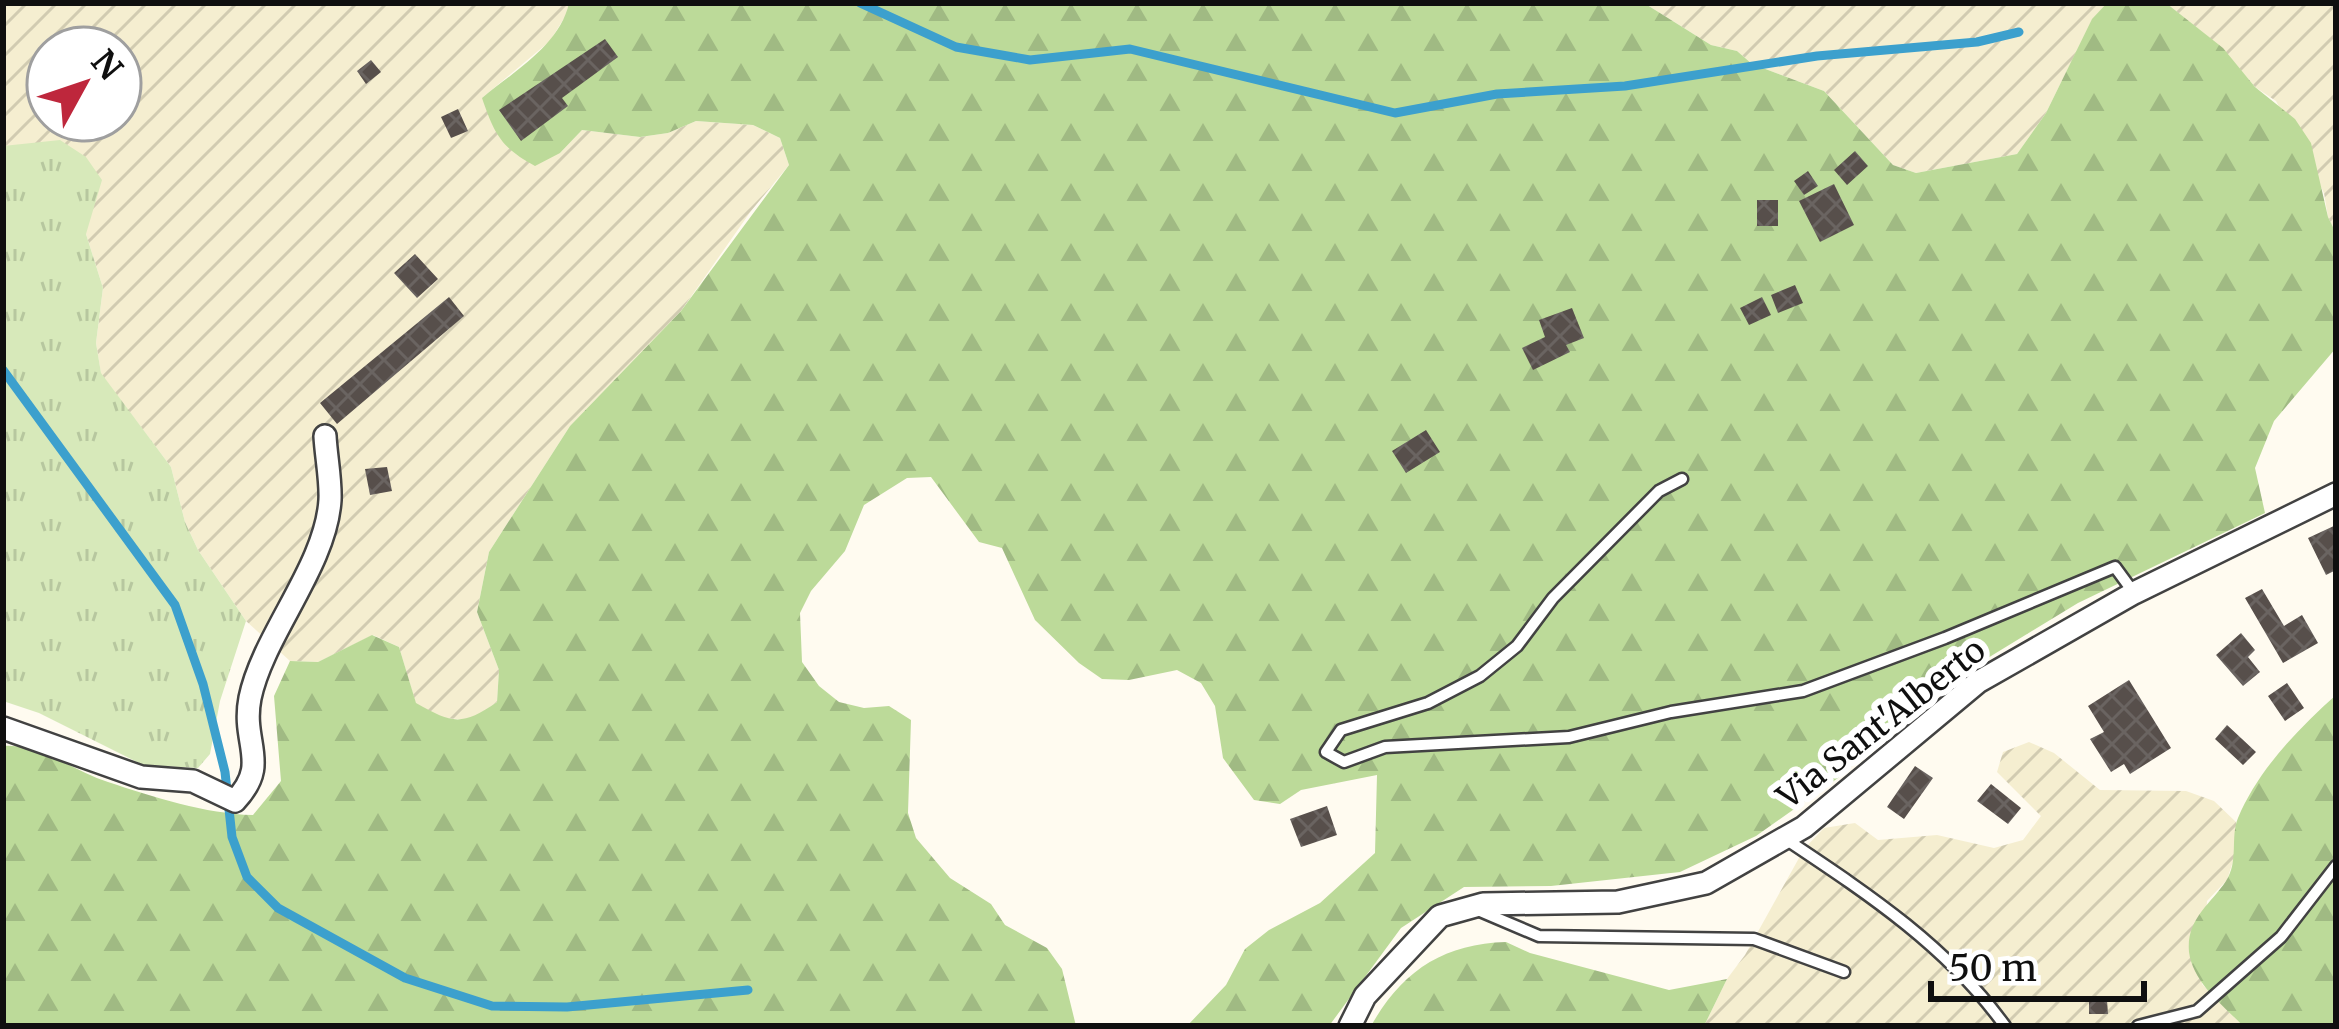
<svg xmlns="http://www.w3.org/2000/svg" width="2339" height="1029" font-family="Merriweather,serif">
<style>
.farmland{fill:url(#farmland-furrows);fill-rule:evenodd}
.grass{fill:url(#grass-tufts)}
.forest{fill:url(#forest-firs)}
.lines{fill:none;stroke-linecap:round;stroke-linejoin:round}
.stream{stroke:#3ca0cd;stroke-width:9}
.building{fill:url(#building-cross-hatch)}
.service-casing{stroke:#424242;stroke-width:15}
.minor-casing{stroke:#424242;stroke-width:26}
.service{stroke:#fff;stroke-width:10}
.minor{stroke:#fff;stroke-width:21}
.labels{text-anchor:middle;stroke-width:12;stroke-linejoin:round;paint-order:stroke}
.street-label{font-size:33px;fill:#0f0f0f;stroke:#fff}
</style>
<defs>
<pattern id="farmland-furrows" width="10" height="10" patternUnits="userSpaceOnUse" patternTransform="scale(3)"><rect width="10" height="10" fill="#f5eed0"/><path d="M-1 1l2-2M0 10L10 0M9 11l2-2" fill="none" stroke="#d1cbb1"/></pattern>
<pattern id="grass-tufts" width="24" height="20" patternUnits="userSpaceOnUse" patternTransform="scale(3)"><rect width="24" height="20" fill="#d7e9ba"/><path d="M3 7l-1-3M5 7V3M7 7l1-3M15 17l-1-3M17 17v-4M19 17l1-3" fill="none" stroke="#b7c79f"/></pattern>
<pattern id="forest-firs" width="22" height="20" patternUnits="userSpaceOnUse" patternTransform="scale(3)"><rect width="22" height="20" fill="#bcda99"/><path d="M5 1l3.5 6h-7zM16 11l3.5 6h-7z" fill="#a0ba83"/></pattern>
<pattern id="building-cross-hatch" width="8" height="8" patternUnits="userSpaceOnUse" patternTransform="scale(3)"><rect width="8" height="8" fill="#574f4b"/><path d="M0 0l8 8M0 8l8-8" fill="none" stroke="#6a6461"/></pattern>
</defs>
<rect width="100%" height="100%" fill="#fffbf0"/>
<path class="farmland" d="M3 3H569L566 15 550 41 482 98 560 153 582 130 640 137 668 133 696 121 753 125 780 138 789 165 751 211 681 311 570 426 489 552 477 612 499 670 497 702 472 720 442 718 416 704 399 647 373 635 318 662 290 661 246 621 198 550 185 522 171 467 101 374 96 343 103 288 86 234 3 146ZM48 48H120V120H48Z
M1644 3H2107L2092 20 2046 113 2017 154 1916 173 1893 165 1824 91 1752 64 1737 51 1711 45Z
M2166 3H2336V233L2328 217 2324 193 2276 101 2255 87 2222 48Z
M2029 742 2054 753 2100 790 2186 791 2214 801 2236 822V852L2227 880 2207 901 2202 984 2243 1026H1704L1727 979 1745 955 1804 849 1824 828 1855 823 1878 840 1937 835 1994 848 2023 840 2041 816 1997 772 2003 752Z"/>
<path class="grass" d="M60 140 86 157 102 180 86 234 103 288 96 343 101 373 171 467 185 522 198 550 246 621 220 701 210 754 198 768 143 765 39 713 3 701V146Z"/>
<path class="forest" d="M569 3H1644L1711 45 1737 51 1752 64 1824 91 1893 165 1916 173 2017 154 2046 113 2092 19 2107 3H2166L2223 48 2255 87 2295 119 2311 143 2328 217 2336 233V348L2274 421 2255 468 2265 513 2078 603 1942 686 1838 778 1756 836 1680 872 1551 886 1464 887 1401 928 1329 1026H1187L1226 985 1245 949 1269 930 1320 903 1375 853 1377 775 1301 790 1280 804 1254 800 1223 758 1215 706 1201 683 1177 670 1129 680 1102 679 1079 663 1035 620 1002 548 979 542 931 477 907 478 864 505 845 551 811 591 800 613 802 662 819 686 839 702 864 708 889 706 911 720 908 813 916 838 950 878 991 904 1005 925 1047 948 1062 969 1076 1026H3V746C38 743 74 771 108 782 153 797 206 814 253 815L281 781 274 696 290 661 318 662 372 635 399 647 416 703C453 724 462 726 497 702L499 670 477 612 489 552 570 426 681 311 789 165 780 138 753 125 696 121 668 133 640 137 582 130 560 153 535 166C501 148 494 133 482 98 513 72 560 45 569 3Z
M2336 695V1026H2243C2223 1005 2193 983 2189 952 2186 919 2210 905 2226 881 2239 861 2230 837 2238 818 2258 770 2298 729 2336 695Z
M1506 942 1530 953 1669 990 1727 979 1704 1026H1371C1402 971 1443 944 1506 942Z"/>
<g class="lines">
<path class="stream" d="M860 3 956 47 1030 60 1130 49 1395 113 1497 94 1625 86 1817 56 1977 42 2019 32
M3 370 175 605 203 684 225 772 232 837 247 877 278 908 405 978 492 1006 567 1007 748 990"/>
</g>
<path class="building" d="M605 39 618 57 562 98 568 106 521 141 499 110Z
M371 60 381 72 366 84 357 71Z
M458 109 468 131 451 138 441 117Z
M1855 151 1868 166 1847 185 1834 170Z
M1808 171 1818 186 1804 195 1794 181Z
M1834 184 1854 225 1820 242 1799 201Z
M1757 200H1778V226H1757Z
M415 254 438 279 417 298 394 273Z
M1795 285 1803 303 1778 313 1771 295Z
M449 297 464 316 337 424 320 403Z
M1762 297 1771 315 1749 325 1740 308Z
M1572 308 1584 338 1566 345 1570 352 1533 370 1522 348 1545 337 1539 320Z
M1426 430 1440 452 1406 473 1392 451Z
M387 467 392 491 370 495 365 469Z
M2336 525V570L2326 575 2308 538Z
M2262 589 2284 626 2302 615 2318 643 2283 663 2245 598Z
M2241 633 2255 650 2248 657 2260 672 2243 686 2216 655Z
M2129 680 2171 748 2130 774 2124 764 2111 772 2090 739 2104 732 2088 706Z
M2287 683 2304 708 2285 721 2268 696Z
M2227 725 2256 752 2243 765 2215 739Z
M1915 766 1933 778 1904 819 1887 807Z
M1991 784 2021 808 2008 824 1977 801Z
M1327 806 1337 835 1301 847 1290 819Z
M2107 1000 2108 1014H2089V1001Z"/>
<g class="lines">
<g class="service-casing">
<path id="service" d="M1682 479 1659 491 1553 598 1517 646 1480 676 1428 703 1341 730 1326 752 1344 762 1385 747 1569 737 1671 712 1803 691 1945 638 2115 567 2134 593
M1787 840C1868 894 1947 946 2005 1026
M1480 911 1539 936 1754 939 1844 972
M2138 1026 2197 1011 2281 937 2336 866"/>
</g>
<g class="minor-casing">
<path id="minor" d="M3 728 141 777 193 781 235 801C271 763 241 744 250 698 263 635 326 566 330 500 331 480 326 456 325 436
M1350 1026 1365 996 1440 916 1483 904 1618 902 1706 883 1804 827 1978 682 2134 593 2336 494"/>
</g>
<use href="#service" class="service"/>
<use href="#minor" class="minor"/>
</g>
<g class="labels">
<g class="street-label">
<text transform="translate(1881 723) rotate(-38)" y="12">Via Sant'Alberto</text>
</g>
</g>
<rect width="2339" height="1029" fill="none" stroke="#0f0f0f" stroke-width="12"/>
<g transform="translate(84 84) rotate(50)"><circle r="57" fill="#ffffff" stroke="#9f9f9f" stroke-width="3"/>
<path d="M0-9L21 45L0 30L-21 45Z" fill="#be273c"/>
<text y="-18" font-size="33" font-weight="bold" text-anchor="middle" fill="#0f0f0f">N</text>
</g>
<path d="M1931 981v18h213v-18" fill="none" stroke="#0f0f0f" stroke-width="6"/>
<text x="1949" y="981" font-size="36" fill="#0f0f0f" stroke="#ffffff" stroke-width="9" paint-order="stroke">50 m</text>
</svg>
